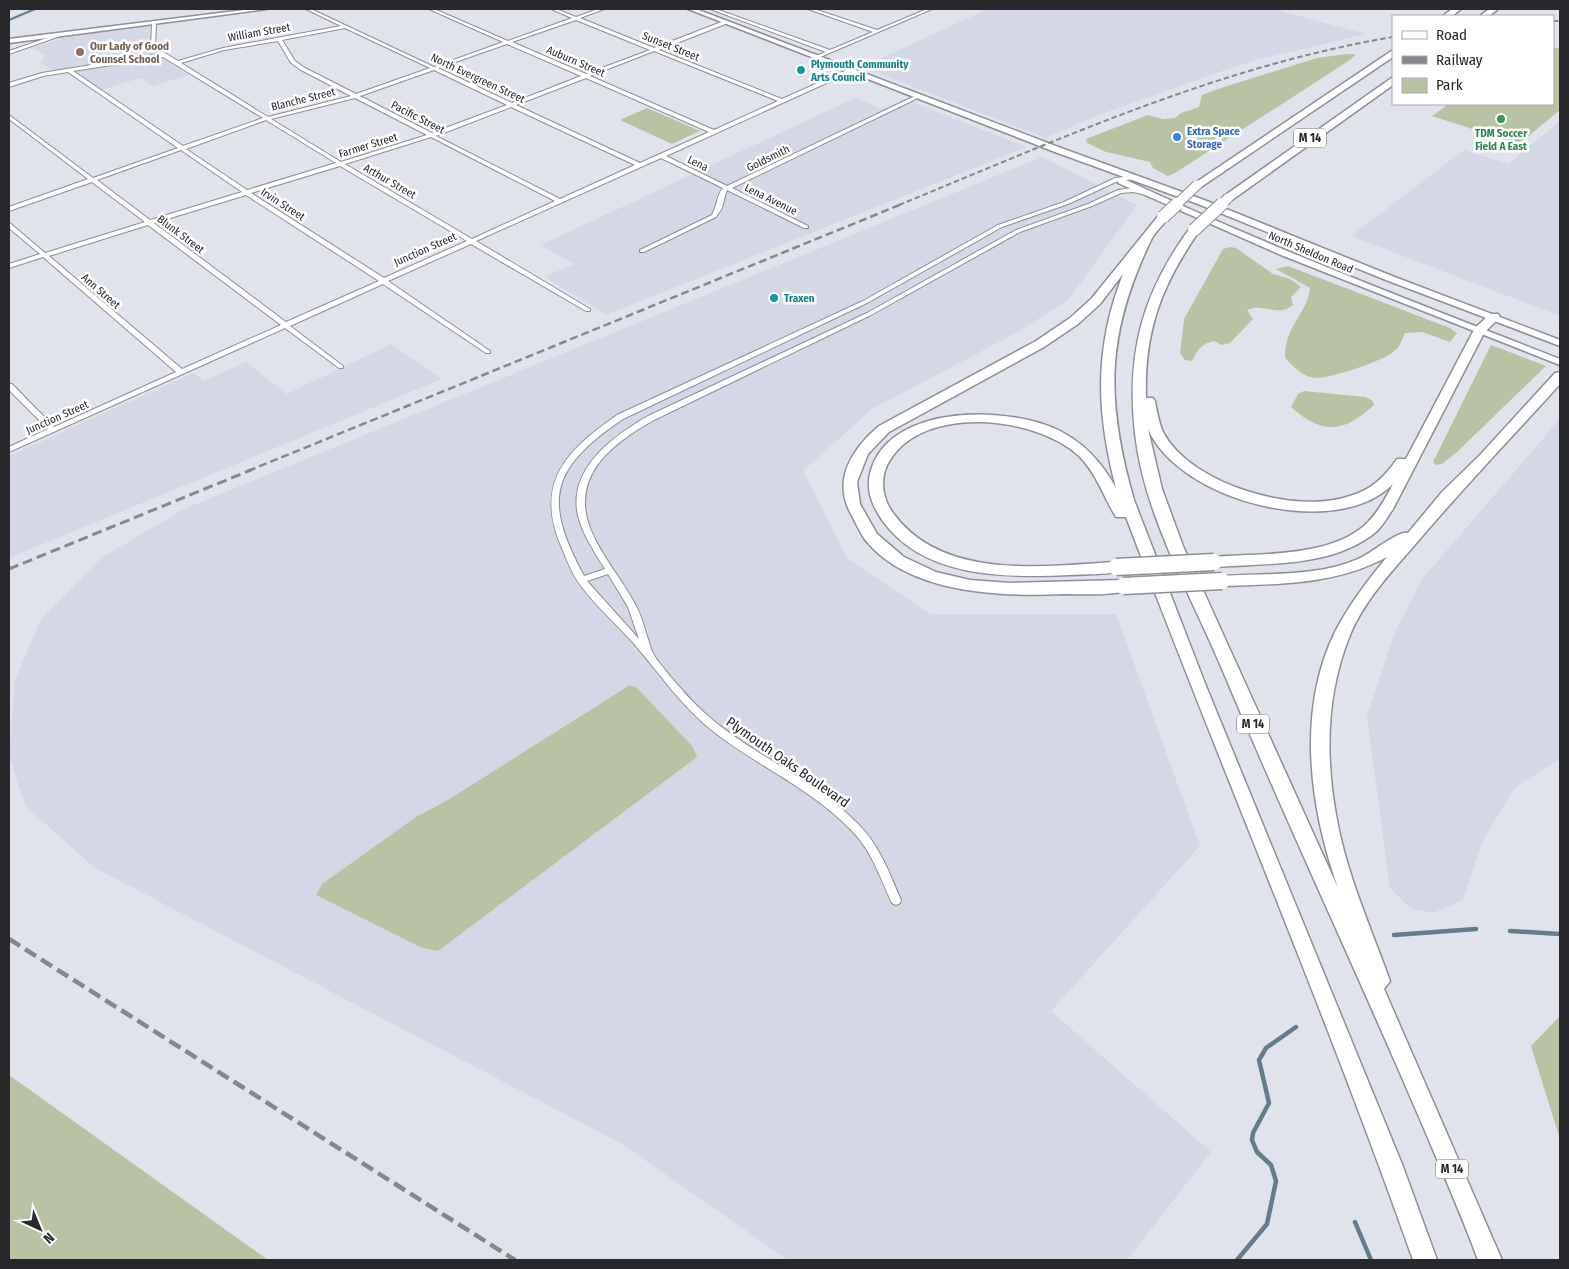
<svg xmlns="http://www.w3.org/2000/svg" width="1569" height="1269" font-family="'Fira Sans Condensed',sans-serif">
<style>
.built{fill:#d4d7e6}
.green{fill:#b8c3a3}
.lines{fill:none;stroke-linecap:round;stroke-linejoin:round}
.stream-far1{stroke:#647d8c;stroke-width:2}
.stream{stroke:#647d8c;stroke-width:4.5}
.minor-casing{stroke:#8d8f96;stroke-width:2}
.tertiary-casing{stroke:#8d8f96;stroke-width:3}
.secondary-casing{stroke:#8d8f96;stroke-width:3}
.motorway-casing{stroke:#8d8f96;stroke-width:3}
.minor{fill:#fff;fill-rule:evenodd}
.tertiary{fill:#fff;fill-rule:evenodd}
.secondary{fill:#fff;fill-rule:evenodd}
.motorway{fill:#fff;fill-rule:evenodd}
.rail-far3{stroke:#86878d;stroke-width:2;stroke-dasharray:5.5 3;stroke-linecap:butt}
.rail-far2{stroke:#86878d;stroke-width:2.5;stroke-dasharray:8 4;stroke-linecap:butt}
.rail-far1{stroke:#86878d;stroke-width:3;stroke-dasharray:10 5;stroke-linecap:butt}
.rail{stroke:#86878d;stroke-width:4.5;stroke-dasharray:13 6;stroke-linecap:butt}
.motorway-bridge-far2-casing{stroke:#8d8f96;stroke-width:11;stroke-linecap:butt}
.motorway-bridge-far1-casing{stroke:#8d8f96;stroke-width:14;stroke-linecap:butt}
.motorway-bridge-casing{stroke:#8d8f96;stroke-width:19;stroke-linecap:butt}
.motorway-bridge-far2{stroke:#fff;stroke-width:9}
.motorway-bridge-far1{stroke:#fff;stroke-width:12}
.motorway-bridge{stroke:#fff;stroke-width:16}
.education-dot{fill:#8d6e63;stroke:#fff;stroke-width:2}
.culture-dot{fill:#0f9aa8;stroke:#fff;stroke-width:2}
.leisure-dot{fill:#2e9e5b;stroke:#fff;stroke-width:2}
.shop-dot{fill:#3f7fe0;stroke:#fff;stroke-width:2}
.labels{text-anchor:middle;stroke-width:5;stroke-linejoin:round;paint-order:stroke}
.far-street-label{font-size:11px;fill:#28282c;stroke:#fff}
.far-education-label{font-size:11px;font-weight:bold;fill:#785e54;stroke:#fff;text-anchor:start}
.far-culture-label{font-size:11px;font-weight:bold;fill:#0d838f;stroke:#fff;text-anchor:start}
.far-shop-label{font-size:11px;font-weight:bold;fill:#366cbe;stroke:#fff;text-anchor:start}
.far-leisure-label{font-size:11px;font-weight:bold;fill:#27864d;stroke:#fff}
.shield{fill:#fff;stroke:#68686b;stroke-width:1}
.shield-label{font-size:12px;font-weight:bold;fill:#28282c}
.street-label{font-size:14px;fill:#28282c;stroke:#fff}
</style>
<rect width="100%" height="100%" fill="#e1e3ec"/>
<path class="built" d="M988 9H1273L1366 34 1256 60 1225 70 1096 116 1046 138 862 67Z
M150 26V51L189 75 153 86 140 78 102 90 77 73 76 69 55 72 40 62 43 60 45 56 33 48 72 35Z
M855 98 882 109 904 99 1027 147 606 315 545 277 573 264 541 245Z
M1560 121V316L1351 236 1464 150 1508 164Z
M1042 157 1137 205 1069 299 1018 332 872 409 803 471 847 558 930 614H1116L1200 846 1051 1011 1211 1152 1127 1260H788L622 1144 95 868 25 806 9 755 15 680 41 619 101 558 184 509Z
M391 344 442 379 9 558V456L193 373 204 381 246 362 287 394Z
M1560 419V759L1515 787 1482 842 1463 900 1433 913 1410 908 1390 888 1367 716 1394 634 1422 579Z"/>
<path class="green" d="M1553 47 1560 49V110L1519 144 1432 116 1449 104H1553Z
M1347 54H1356L1350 60 1175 173 1168 176 1153 168 1150 162 1106 152 1087 143 1086 139 1148 115 1163 119 1175 118 1181 113 1199 107 1202 95 1215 90 1317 58Z
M647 108 700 131 672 144 620 120Z
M1230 247 1236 248 1273 274 1290 279 1301 287 1291 297 1293 305C1277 318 1265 302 1247 310L1253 319 1230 343 1222 345 1214 341C1201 344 1198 349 1192 361L1185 360 1180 353 1184 319 1223 249Z
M1288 266 1450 328 1457 333 1450 342 1422 332 1405 333C1402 340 1400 347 1393 352 1383 361 1331 378 1317 378 1304 378 1294 367 1285 358 1285 324 1307 315 1310 288L1276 269Z
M1491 345 1546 366 1457 452 1442 464 1436 465 1433 462Z
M1304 391 1365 397 1372 400 1374 405C1344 433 1322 435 1291 407L1298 394Z
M630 685 637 688 692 746 697 757 438 951 420 947 316 895 322 884 416 817 448 800Z
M1560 1016V1139L1531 1046Z
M9 1075 268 1260H9Z"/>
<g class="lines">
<path class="stream-far1" d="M9 20 35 9"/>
<path class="stream" d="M1510 931 1560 934
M1394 935 1476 929
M1355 1222 1371 1260
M1237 1260 1267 1224 1276 1181 1271 1165 1257 1152 1252 1140 1253 1133 1269 1103 1259 1060 1266 1048 1296 1027"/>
<g class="minor-casing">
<path id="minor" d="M306 9H311L434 67 503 42 429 9H434L508 41 572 18 551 9H556L576 17 598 9H604L580 18 654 48 724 21H728V23L659 50 782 99 849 69H853V71L666 156 727 186 917 95 922 96 732 188 808 226V228H804L727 190 726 192 722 208 716 217 644 252H640V250L712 215C717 207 717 194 723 188L661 158 476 241 590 309V311H586L471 244 388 281 490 351V353H486L383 284 290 326 343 366V368H339L285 328 9 452V447L48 429 9 390V384H12L54 427 176 372 43 257 9 268V264L40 254 9 228V223L11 224 45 253 145 222 92 182 9 211V207L88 179 9 119V115L93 178 178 148 68 72 43 76 9 87V83L42 73 159 54 151 48 152 24 154 23 156 24 155 47 178 61 223 48 341 26ZM576 20 650 50 586 74 512 42ZM345 28 430 68 356 94 305 68 295 61 282 40ZM278 41 291 63 301 70 351 96 268 117 181 63 224 50ZM507 44 581 76 512 103 438 68ZM654 51 778 101 714 130 590 76ZM163 57 263 118 183 146 73 71ZM434 70 507 105 432 133 360 96ZM586 78 709 132 640 163 516 105ZM355 98 427 135 341 162 271 119ZM511 107 635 165 560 199 436 136ZM266 120 336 163 247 190 186 149ZM431 137 555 201 472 239 345 164ZM181 150 242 192 150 220 97 180ZM340 166 467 241 384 278 251 193ZM246 195 379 281 286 322 154 223ZM148 225 281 325 182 369 49 256Z
M710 9H716L830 50 873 32 808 9H814L877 30 927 9H932L818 58 816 57V56L826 52Z
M62 33 66 34 9 54V51Z
M1133 176 1135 177V179L1118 181 1068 204 1002 227 867 303 623 419C551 468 542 499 584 576L605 569C594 551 580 531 577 510 571 466 615 435 648 416L867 313 1016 230 1088 204 1118 190 1133 188 1148 192 1149 193 1146 195 1133 192 1121 193 1092 206 1020 232 871 315 654 420C613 443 570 475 590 528 601 556 622 579 636 606 642 617 645 630 649 642 650 646 652 652 654 655 657 661 662 665 665 670 679 687 693 703 709 717 756 757 816 780 859 825 879 845 890 874 901 900L900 903 896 905 892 903C880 878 872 851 852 831 812 789 759 767 714 732 682 707 661 675 635 645 617 624 595 606 579 583 571 572 566 558 561 546 534 482 567 450 617 415L863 301 998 225 1064 202 1115 178ZM608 574 628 607 639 639 587 581Z"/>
</g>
<g class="tertiary-casing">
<path id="tertiary" d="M252 9H267L9 43V39Z"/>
</g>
<g class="secondary-casing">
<path id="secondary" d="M688 9H696L1061 148 1204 200 1392 276 1560 340V346L1386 280 1198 204 1055 152Z
M1118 179H1124C1267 246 1413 302 1560 359V365L1281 255 1118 183Z"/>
</g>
<g class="motorway-casing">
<path id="motorway" d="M1452 9H1461L1452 16H1443Z
M1489 9H1498L1489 16H1480Z
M1393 50V57L1201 187 1197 188 1192 185Z
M1393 77V85L1232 200H1224V196Z
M1163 214 1169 217C1164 224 1156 231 1152 238 1106 333 1105 399 1134 500L1206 686 1402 1164 1437 1260H1413C1325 1010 1220 766 1126 517H1116C1103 496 1097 474 1079 456 1036 416 925 404 890 460 879 477 882 498 893 513 942 581 1043 566 1116 562L1121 563 1124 567 1121 571C1105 575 1086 574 1069 575 1004 578 923 578 882 520 872 505 865 489 871 470 891 403 1011 405 1062 432 1086 445 1103 464 1116 488 1096 412 1094 348 1123 274L1100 304 1078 324 1044 347 889 432 868 454 857 482 860 504 877 534 904 557 936 572 970 580 1010 583 1123 580 1129 582 1131 586 1129 590C1109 596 1085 594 1064 594 1001 597 910 594 866 541 860 533 856 523 851 514 832 480 852 449 879 426L1036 341 1070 318 1092 298 1159 215Z
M1194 227 1200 230C1162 284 1144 330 1146 398H1153L1155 401C1157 412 1159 424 1164 434 1193 485 1296 515 1350 496 1371 490 1385 477 1397 459H1406L1475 328 1490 314H1498L1500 317 1484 333 1393 509C1388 516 1383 525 1377 531 1333 568 1267 563 1214 567L1209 566 1206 562 1209 558 1214 557C1260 553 1333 558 1368 522 1379 511 1386 497 1393 484 1336 542 1179 501 1148 429L1162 489 1183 546 1338 888C1310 808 1296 712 1335 632 1349 605 1367 581 1387 557 1335 585 1279 584 1222 586L1216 585 1214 581 1216 577 1222 576C1266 573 1317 577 1358 559 1371 554 1398 530 1408 533L1442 492 1480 455 1555 373 1560 372V384C1513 436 1464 487 1419 540 1394 569 1365 599 1350 635 1326 694 1325 758 1337 820 1347 875 1371 928 1390 981L1384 989 1502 1260H1478C1462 1216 1443 1174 1425 1131 1359 976 1287 824 1222 669 1190 593 1144 515 1135 433 1126 352 1143 292 1190 228Z"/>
</g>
<use href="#minor" class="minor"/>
<use href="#tertiary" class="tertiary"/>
<use href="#secondary" class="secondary"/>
<use href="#motorway" class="motorway"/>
<path class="rail-far3" d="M1553 21H1560
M899 205C1060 139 1220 66 1393 37"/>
<path class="rail-far2" d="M248 471 902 204"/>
<path class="rail-far1" d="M9 569 251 470"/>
<path class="rail" d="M9 939 515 1260"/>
<g class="motorway-bridge-far2-casing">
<path id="motorway-bridge-far2" d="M1176 205 1197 185
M1221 205 1228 198"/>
</g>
<g class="motorway-bridge-far1-casing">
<path id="motorway-bridge-far1" d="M1163 217 1177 204
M1194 230 1222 204"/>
</g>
<g class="motorway-bridge-casing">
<path id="motorway-bridge" d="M1116 567 1214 562
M1123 586 1222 581"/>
</g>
<use href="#motorway-bridge-far2" class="motorway-bridge-far2"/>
<use href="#motorway-bridge-far1" class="motorway-bridge-far1"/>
<use href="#motorway-bridge" class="motorway-bridge"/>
</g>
<circle class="education-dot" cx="80" cy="52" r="5"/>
<g class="culture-dot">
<circle cx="801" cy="70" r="5"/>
<circle cx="774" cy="298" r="5"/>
</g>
<circle class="leisure-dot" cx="1501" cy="119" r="5"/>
<circle class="shop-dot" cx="1177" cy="137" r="5"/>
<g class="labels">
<g class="far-street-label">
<text transform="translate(259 32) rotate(-10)" y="4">William Street</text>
<text transform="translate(671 46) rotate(22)" y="4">Sunset Street</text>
<text transform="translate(576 61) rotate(23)" y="4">Auburn Street</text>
<text transform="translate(478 78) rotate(25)" y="4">North Evergreen Street</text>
<text transform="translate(303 99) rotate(-14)" y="4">Blanche Street</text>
<text transform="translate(418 117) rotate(27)" y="4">Pacific Street</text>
<text transform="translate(368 145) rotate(-17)" y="4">Farmer Street</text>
<text transform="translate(768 158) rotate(-26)" y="4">Goldsmith</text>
<text transform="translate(698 163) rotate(26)" y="4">Lena</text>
<text transform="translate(390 181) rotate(30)" y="4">Arthur Street</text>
<text transform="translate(771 199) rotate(26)" y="4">Lena Avenue</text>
<text transform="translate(283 204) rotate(33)" y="4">Irvin Street</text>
<text transform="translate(181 234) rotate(37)" y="4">Blunk Street</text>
<text transform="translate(425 249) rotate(-24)" y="4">Junction Street</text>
<text transform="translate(1311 252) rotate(23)" y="4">North Sheldon Road</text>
<text transform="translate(101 291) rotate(41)" y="4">Ann Street</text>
<text transform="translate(57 417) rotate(-24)" y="4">Junction Street</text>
</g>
<g class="far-education-label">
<text x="90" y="50">Our Lady of Good<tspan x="90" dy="13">Counsel School</tspan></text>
</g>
<g class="far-culture-label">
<text x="811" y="68">Plymouth Community<tspan x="811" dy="13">Arts Council</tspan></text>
<text x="784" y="302">Traxen</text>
</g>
<g class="far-shop-label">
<text x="1187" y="135">Extra Space<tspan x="1187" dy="13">Storage</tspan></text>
</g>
<g class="far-leisure-label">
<text x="1501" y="137">TDM Soccer<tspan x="1501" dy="13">Field A East</tspan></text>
</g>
<g class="shield">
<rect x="1294" y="128.5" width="32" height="19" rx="4"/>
<rect x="1237" y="714.5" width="32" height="19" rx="4"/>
<rect x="1436" y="1159.5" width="32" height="19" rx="4"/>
</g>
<g class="shield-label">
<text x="1310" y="142">M 14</text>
<text x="1253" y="728">M 14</text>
<text x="1452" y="1173">M 14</text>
</g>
<g class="street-label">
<text transform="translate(788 762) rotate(35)" y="5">Plymouth Oaks Boulevard</text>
</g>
</g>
<rect width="1569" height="1269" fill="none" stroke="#28282c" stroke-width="20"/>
<rect x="1392" y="15" width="162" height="90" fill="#ffffff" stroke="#a9a9ab"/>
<rect x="1402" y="31" width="25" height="8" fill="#ffffff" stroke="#a9a9ab"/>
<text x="1436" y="40" font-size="15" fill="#28282c">Road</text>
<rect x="1402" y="56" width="25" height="8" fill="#86878d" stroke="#a9a9ab"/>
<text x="1436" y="65" font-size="15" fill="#28282c">Railway</text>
<rect x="1402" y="78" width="25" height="15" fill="#b8c3a3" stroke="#a9a9ab"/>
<text x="1436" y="90" font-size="15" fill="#28282c">Park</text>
<g transform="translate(40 1229) rotate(136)" stroke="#ffffff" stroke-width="4" paint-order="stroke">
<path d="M0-4L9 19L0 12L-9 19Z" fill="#28282c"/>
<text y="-8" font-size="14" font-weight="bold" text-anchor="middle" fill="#28282c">N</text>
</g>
</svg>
